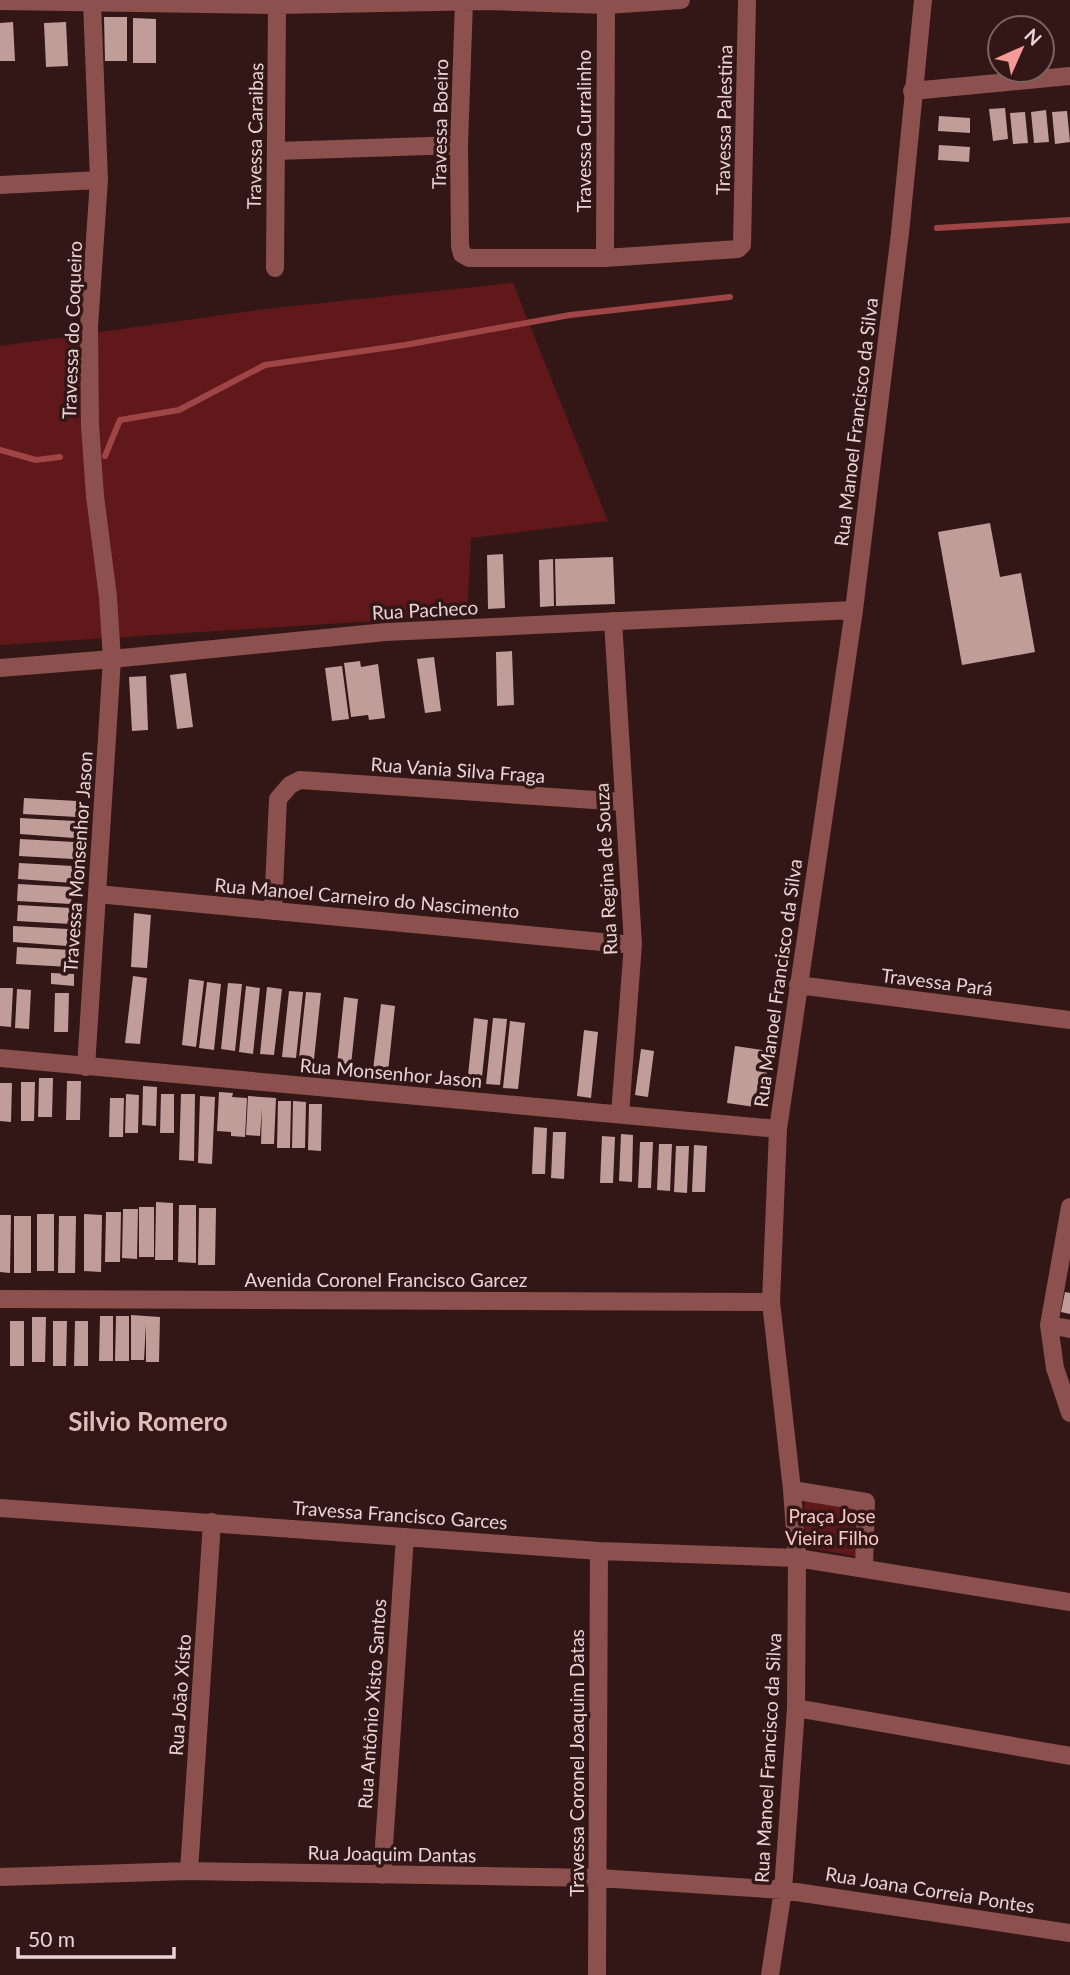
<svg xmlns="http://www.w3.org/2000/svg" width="1070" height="1975" font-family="Lato,sans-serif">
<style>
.green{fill:#60181b}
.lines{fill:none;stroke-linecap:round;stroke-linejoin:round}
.stream{stroke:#9f4545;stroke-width:6}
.building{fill:#c19d9a}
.minor{stroke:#8c504e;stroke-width:18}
.labels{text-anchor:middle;stroke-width:7;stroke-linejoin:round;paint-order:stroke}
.street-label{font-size:19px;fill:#e8d4d3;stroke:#321716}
.park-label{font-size:19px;fill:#fbc7c4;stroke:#321716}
.district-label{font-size:26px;font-weight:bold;fill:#e0bbb8;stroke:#321716}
</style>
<rect width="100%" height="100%" fill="#321716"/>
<path class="green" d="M513 283 608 521 471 538 467 615 0 645V346L265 309Z
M804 1496 861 1506 859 1557 805 1547Z"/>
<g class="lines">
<path class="stream" d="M937 228 1070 220
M0 450 36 460 60 457
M105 456 120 420 179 410 265 365 405 345 570 315 730 297"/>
</g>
<path class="building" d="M104 17H127V61H105Z
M133 18 156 19V63H133Z
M13 22 15 61H0V23Z
M66 22 68 66 46 67 44 23Z
M1005 108 1008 139 993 141 989 109Z
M1046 110 1049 142 1034 143 1031 112Z
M1067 111 1070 142 1055 144 1052 112Z
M1025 112 1028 143 1013 144 1010 113Z
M939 116 970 118V133L938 131Z
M939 145 970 147 969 162 938 160Z
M990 523 1000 577 1021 573 1035 652 962 665 938 532Z
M503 554 505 608 488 609 487 555Z
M613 557 615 604 556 606 555 559Z
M553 559 554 606 540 607 539 560Z
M512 651 514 705 497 706 496 652Z
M434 657 441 711 425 713 417 659Z
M360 661 361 667 378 664 385 718 369 720 368 715 351 717 344 663Z
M342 666 349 719 332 721 325 668Z
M186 673 193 727 177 729 170 675Z
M146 676 148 730 132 731 129 677Z
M24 798 77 801V817L23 814Z
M20 818 75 821 74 838 20 834Z
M20 839 74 842 73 859 19 856Z
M19 863 73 866 72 883 18 879Z
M18 884 72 887 71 904 17 901Z
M18 905 72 908 71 924 17 921Z
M134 913 151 915 147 968 131 967Z
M13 926 68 929 67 946 13 942Z
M17 947 71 950 70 967 16 964Z
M51 973 74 974V986L51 984Z
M133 976 147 978 140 1044 125 1043Z
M189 979 204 981 196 1047 182 1045Z
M207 982 221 984 214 1050 199 1048Z
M228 983 242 984 235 1051 221 1049Z
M246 986 260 988 253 1054 239 1052Z
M267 987 282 989 274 1055 260 1054Z
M0 988H13L11 1027 0 1026Z
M17 989 31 990 29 1029 15 1028Z
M289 991 303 992 296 1058 282 1057Z
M306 992 321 993 314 1059 299 1058Z
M55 993H69L68 1032H54Z
M344 997 358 999 351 1065 337 1064Z
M381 1004 395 1006 388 1072 373 1070Z
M474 1018 488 1020 481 1086 467 1085Z
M493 1018 507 1019 500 1085 486 1084Z
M510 1021 525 1023 518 1089 503 1088Z
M584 1030 598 1032 591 1098 577 1096Z
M735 1046 770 1051 762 1108 727 1103Z
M641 1049 654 1051 648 1097 635 1095Z
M39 1078H53L52 1117H38Z
M67 1081H81L80 1120H66Z
M21 1082H35L34 1121H21Z
M0 1083H12L11 1122 0 1121Z
M143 1086 157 1087 156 1126 142 1125Z
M219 1092 233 1093 232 1097 247 1098 245 1137 231 1136V1132L217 1131Z
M126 1094 139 1095 138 1133H125Z
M161 1094H174V1133H160Z
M181 1094H195L194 1161 179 1160Z
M200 1096 215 1097 212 1164 198 1163Z
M248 1096 276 1098 274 1144H261L262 1108 260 1136 246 1135Z
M110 1098H124L123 1137H109Z
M278 1101H291L290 1148H277Z
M293 1101 306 1102 305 1148H292Z
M309 1104H322L321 1151 308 1150Z
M534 1127 547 1128 545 1174H532Z
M553 1132H566L564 1179 551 1178Z
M621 1134 633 1135 632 1182 619 1181Z
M602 1136 615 1137 613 1183H600Z
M640 1142H653L651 1188H638Z
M659 1144H672L670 1191 657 1190Z
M694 1145 707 1146 705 1192H692Z
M676 1146H689L687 1193 674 1192Z
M156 1202 173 1203V1260H155Z
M179 1205H196V1263L178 1262Z
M139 1207H154V1257H139Z
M199 1208H216L215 1265H198Z
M123 1209H138L137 1259 122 1258Z
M106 1212H121L120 1262H105Z
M37 1214H54V1271H37Z
M84 1214 102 1215 101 1272 84 1271Z
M0 1215H11L10 1273 0 1272Z
M14 1216H31V1273H14Z
M59 1216H76L75 1273H58Z
M1065 1292 1070 1293V1314L1061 1312Z
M131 1315 160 1317 159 1362H146V1324L144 1360H131Z
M100 1316H113V1361H99Z
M116 1316H129V1361H115Z
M32 1317H46L45 1362H32Z
M10 1321H24V1366H10Z
M53 1321H67L66 1366H53Z
M75 1321H88V1366H74Z"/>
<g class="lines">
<path class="minor" d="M0 1 277 5 488 1 606 5 681 0
M464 2 459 145 460 246 462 254 469 258H605L738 249 742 245 747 0
M912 91 1070 76
M276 151 459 145
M0 185 99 180
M605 258 606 5
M275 268 277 5
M613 621 633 944 620 1114
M0 668 112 659 386 632 854 610
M97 894 633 945
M273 911 278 799 290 785 300 780 624 802
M798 985 1070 1020
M0 1058 778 1129
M86 1067 112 659 108 597 95 496 90 425 89 327 99 180 92 2
M1070 1207 1049 1325 1055 1368 1070 1413
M0 1299 771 1302
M1049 1325 1070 1329
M792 1490 866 1502 864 1568
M0 1508 599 1551 797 1558 1070 1602
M796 1708 1070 1756
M189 1871 212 1522
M382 1875 405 1537
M0 1877 189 1871 599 1878 783 1890 1070 1933
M597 1975 599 1551
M770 1975 783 1890 796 1708 797 1558 792 1490 771 1302 778 1129 854 610 900 233 923 0"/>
</g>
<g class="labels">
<g class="street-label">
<text transform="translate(724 120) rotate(-89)" y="7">Travessa Palestina</text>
<text transform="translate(440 124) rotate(-89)" y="7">Travessa Boeiro</text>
<text transform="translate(584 131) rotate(-90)" y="7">Travessa Curralinho</text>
<text transform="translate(255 136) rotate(-89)" y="7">Travessa Caraibas</text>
<text transform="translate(72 330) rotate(-88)" y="7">Travessa do Coqueiro</text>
<text transform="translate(856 422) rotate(-83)" y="7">Rua Manoel Francisco da Silva</text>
<text transform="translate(425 610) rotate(-3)" y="7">Rua Pacheco</text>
<text transform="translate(458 770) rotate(4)" y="7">Rua Vania Silva Fraga</text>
<text transform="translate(78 862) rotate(-86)" y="7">Travessa Monsenhor Jason</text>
<text transform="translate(606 869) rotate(-93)" y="7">Rua Regina de Souza</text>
<text transform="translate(367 898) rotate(5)" y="7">Rua Manoel Carneiro do Nascimento</text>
<text transform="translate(937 982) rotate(7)" y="7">Travessa Pará</text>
<text transform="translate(778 983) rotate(-82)" y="7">Rua Manoel Francisco da Silva</text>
<text transform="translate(391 1073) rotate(5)" y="7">Rua Monsenhor Jason</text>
<text x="386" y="1287">Avenida Coronel Francisco Garcez</text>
<text transform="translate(400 1515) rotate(4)" y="7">Travessa Francisco Garces</text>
<text transform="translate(180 1695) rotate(-86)" y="7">Rua João Xisto</text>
<text transform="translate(372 1704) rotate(-86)" y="7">Rua Antônio Xisto Santos</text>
<text transform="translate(768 1758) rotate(-87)" y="7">Rua Manoel Francisco da Silva</text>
<text transform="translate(577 1763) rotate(-90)" y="7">Travessa Coronel Joaquim Datas</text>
<text transform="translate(392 1854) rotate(1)" y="7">Rua Joaquim Dantas</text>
<text transform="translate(930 1890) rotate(9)" y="7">Rua Joana Correia Pontes</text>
</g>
<g class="park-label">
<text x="832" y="1523">Praça Jose<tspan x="832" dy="22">Vieira Filho</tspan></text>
</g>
<g class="district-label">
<text x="148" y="1431">Silvio Romero</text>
</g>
</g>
<g transform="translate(1021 49) rotate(45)"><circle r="33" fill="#321716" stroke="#7b6362" stroke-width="2"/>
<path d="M0-5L12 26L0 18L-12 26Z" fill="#f59b97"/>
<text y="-10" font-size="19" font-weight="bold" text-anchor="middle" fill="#e8d4d3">N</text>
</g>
<path d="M18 1947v10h156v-10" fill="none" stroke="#e8d4d3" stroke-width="3.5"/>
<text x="28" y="1947" font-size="21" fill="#e8d4d3" stroke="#321716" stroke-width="5" paint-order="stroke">50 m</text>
</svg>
